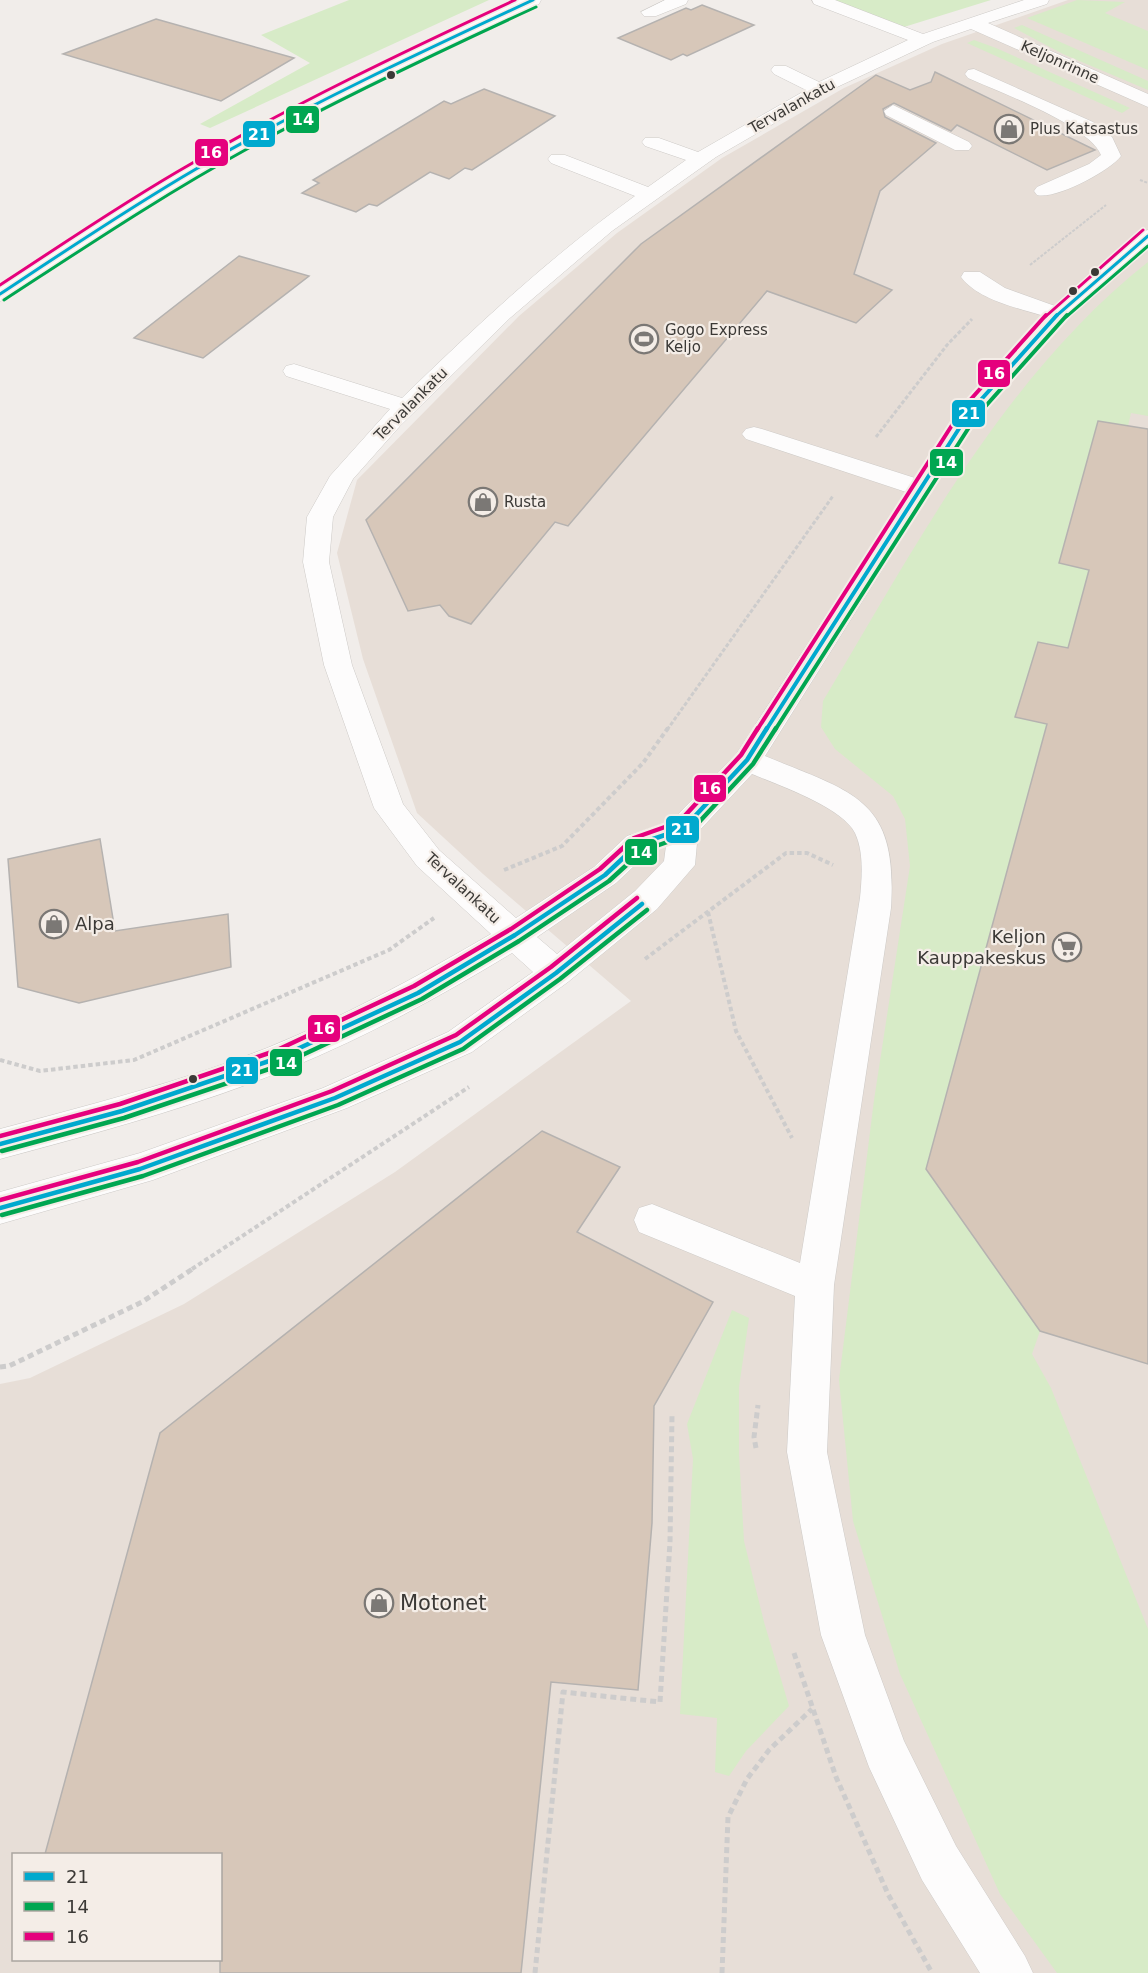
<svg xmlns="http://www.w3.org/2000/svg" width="1148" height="1973" font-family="'DejaVu Sans',sans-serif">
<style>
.built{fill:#e7ded7;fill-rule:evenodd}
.green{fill:#d7ebc7}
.building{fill:#d7c7b9;stroke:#b5b2b0;stroke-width:1.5}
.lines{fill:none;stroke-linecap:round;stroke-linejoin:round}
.minor-casing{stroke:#cdcac7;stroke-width:1}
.major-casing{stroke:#cdcac7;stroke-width:1}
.path-far3{stroke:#cdcccc;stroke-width:2;stroke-dasharray:3 1.5;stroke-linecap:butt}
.path-far2{stroke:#cdcccc;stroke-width:3;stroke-dasharray:4 2;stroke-linecap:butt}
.path-far1{stroke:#cdcccc;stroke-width:4;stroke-dasharray:4.5 3;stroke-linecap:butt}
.path{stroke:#cdcccc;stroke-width:5;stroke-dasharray:6 4;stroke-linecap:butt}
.minor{fill:#fdfcfc;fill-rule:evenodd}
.major{fill:#fdfcfc;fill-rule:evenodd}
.bus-1-far2-casing{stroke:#f4ede7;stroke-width:6}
.bus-1-far1-casing{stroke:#f4ede7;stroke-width:8}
.bus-1-casing{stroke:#f4ede7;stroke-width:9}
.bus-2-far2-casing{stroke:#f4ede7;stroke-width:6}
.bus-2-far1-casing{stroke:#f4ede7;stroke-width:8}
.bus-2-casing{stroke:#f4ede7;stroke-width:9}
.bus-3-far2-casing{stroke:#f4ede7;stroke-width:6}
.bus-3-far1-casing{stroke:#f4ede7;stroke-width:8}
.bus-3-casing{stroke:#f4ede7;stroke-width:9}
.bus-1-far2{stroke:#00a9ce;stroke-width:3}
.bus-1-far1{stroke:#00a9ce;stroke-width:4}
.bus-1{stroke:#00a9ce;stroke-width:4.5}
.bus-2-far2{stroke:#00a651;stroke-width:3}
.bus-2-far1{stroke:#00a651;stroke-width:4}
.bus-2{stroke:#00a651;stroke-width:4.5}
.bus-3-far2{stroke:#e5007d;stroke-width:3}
.bus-3-far1{stroke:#e5007d;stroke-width:4}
.bus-3{stroke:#e5007d;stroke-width:4.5}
.bus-dot{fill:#3b3936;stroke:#f4ede7;stroke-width:2}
.labels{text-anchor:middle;stroke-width:4.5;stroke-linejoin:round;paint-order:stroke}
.far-street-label{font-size:15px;fill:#3b3936;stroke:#f4ede7}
.far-poi-label{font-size:15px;fill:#3b3936;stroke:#f4ede7;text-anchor:start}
.poi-label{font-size:18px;fill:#3b3936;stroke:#f4ede7;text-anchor:start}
.near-poi-label{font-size:21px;fill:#3b3936;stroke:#f4ede7;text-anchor:start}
.line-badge{stroke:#f4ede7;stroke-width:2}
.badge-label{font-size:16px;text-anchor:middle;font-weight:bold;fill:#fff}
</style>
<rect width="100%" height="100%" fill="#f1edea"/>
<path class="built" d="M1068 0H1148V1973H0V1384L30 1378 184 1304 395 1172 631 1001 483 874 417 813 363 659 337 553 357 480 519 316 617 233 722 158 844 88 942 44ZM14 1854H220V1960H14Z"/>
<path class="green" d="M349 0H489L210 128 200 124 310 63 261 35Z
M833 0H991L904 27Z
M1077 0 1125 2 1105 13 1148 31V70L1027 18Z
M1022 25 1148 81V90L1063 54 1014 28Z
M974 40 996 48 1130 108 1122 113 967 43Z
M1148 262V416L1131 413 1128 426 1098 421 1086 467 1106 505 1075 500 1059 563 1089 570 1068 648 1038 643 1015 717 1047 724 926 1169 1040 1331 1032 1354 1051 1388 1148 1629V1973H1057L1000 1894 900 1674 853 1521 839 1380 874 1100 910 866 905 819 893 796 835 749 821 727 823 701C916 546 1004 376 1148 262Z
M732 1310 749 1318 739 1387V1454L744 1541 764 1622 789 1706 746 1751 729 1776 715 1772 717 1718 680 1714 693 1459 687 1424Z"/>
<path class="building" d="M702 5 754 25 687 56 683 54 671 60 618 38 686 8 691 10Z
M156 19 294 58 221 101 63 54Z
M935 72 1095 150 1047 170 957 125 951 131 894 103 883 109 885 117 936 143 880 191 854 274 892 290 856 323 767 291 568 526 555 522 471 624 449 616 440 605 408 611 366 520 641 244 876 75 910 90 931 82Z
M484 89 555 116 472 170 465 168 449 179 430 172 377 206 369 204 356 212 302 193 319 183 313 180 444 101 451 104Z
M239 256 309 276 203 358 134 338Z
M1098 421 1148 429V1364L1040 1331 926 1169 1047 724 1015 717 1038 642 1068 648 1089 570 1059 563Z
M100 839 115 931 228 914 231 967 79 1003 18 987 8 859Z
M542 1131 620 1167 577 1232 713 1302 654 1406 652 1523 638 1690 551 1682 521 1973H220V1854H45L160 1433Z"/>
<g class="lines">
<g class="minor-casing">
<path id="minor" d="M665 0H688L686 4 656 16H644L641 12Z
M812 0H835L923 34 1024 0H1049L1047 4 988 23 1148 94V107L971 29 933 42 835 88 716 157 612 231 510 318 400 426 353 479 333 517 329 562 352 665 403 804 439 850 516 918 594 867 627 836 672 821 737 753 906 492 746 439 742 434 746 429 754 427 762 429 915 478 961 408 1044 316C1018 308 978 300 961 277L964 272H980L1005 288 1055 306 1141 232 1148 230V247L1066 319 978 417 765 756C854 793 898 798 891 908L834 1285 827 1452 865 1635 904 1741 956 1846 1025 1956 1033 1973H980L922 1880 869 1767 821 1635 787 1452 795 1296 639 1232 634 1220 639 1208 652 1204 800 1263 860 898C862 877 864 852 855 833 842 807 778 785 752 774L698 832 695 865 657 909 568 982 472 1052 347 1108 153 1180 0 1224V1192L140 1153 323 1088 448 1032 533 972 512 953C441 996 368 1036 290 1068 197 1106 97 1133 0 1159V1129C89 1105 181 1082 267 1048 345 1016 419 976 491 934L417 866 374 808 324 665 303 562 307 517 330 476 390 409 286 376 283 371 286 366 294 364 402 398C476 326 551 256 635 196L551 163 548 159 551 155H565L648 187 686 160 645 146 642 142 645 138H659L698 152 806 90 774 74 771 70 774 66H786L819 82 908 40 814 4ZM666 846 664 861 635 891 557 954 537 937 616 883 649 852Z
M974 69 1093 122 1112 137 1121 156C1110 171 1055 200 1037 195L1034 191 1037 187 1089 164 1101 155C1089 125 999 92 968 78L965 74 968 70Z
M893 105 969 142 972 146 969 150H955L886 115 884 111Z"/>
</g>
<g class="major-casing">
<path id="major" d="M519 0H541L539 4C408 64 278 126 156 201 106 232 57 266 8 299L0 301V284C47 254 94 222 142 193 263 120 391 59 519 0Z"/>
</g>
<path class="path-far3" d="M1140 180 1148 183
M1030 265 1106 205"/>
<path class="path-far2" d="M876 437 947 345 972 319
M667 730 833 496"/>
<path class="path-far1" d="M504 870 562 846 643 763 668 728
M708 912 736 1031 792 1138
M645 959 786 853H807L833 865
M0 1060 40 1071 134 1060 389 950 434 918
M192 1269 469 1087"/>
<path class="path" d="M0 1367 9 1366 142 1302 194 1268
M756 1448 754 1437 758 1405
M794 1653 836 1777 888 1894 932 1973
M535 1973 563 1692 660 1702 670 1542 672 1415
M722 1973 728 1817 747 1779 769 1750 812 1709"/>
<use href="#minor" class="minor"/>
<use href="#major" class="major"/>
<g class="bus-1-far2-casing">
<path id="bus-1-far2" d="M0 294C65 251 129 208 196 169 305 106 419 53 533 0
M1055 317 1148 236"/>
</g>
<g class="bus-1-far1-casing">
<path id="bus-1-far1" d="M766 730 969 413 1057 315"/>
</g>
<g class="bus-1-casing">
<path id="bus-1" d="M0 1144 122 1111 278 1058 418 993 515 935 605 875 638 844 683 829 747 760 767 728
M0 1208 140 1169 335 1098 460 1042 556 973 642 904"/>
</g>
<g class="bus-2-far2-casing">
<path id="bus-2-far2" d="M4 300C84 248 163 195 247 149 341 98 438 52 536 7
M1066 317 1148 246"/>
</g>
<g class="bus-2-far1-casing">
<path id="bus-2-far1" d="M775 730 975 418 1067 315"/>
</g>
<g class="bus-2-casing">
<path id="bus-2" d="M2 1151 124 1118 281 1065 422 999 519 941 609 881 642 851 687 835 753 764 776 728
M2 1215 143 1176 338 1105 463 1049 560 979 647 910"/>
</g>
<g class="bus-3-far2-casing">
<path id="bus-3-far2" d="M0 285C63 244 124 202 189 165 294 104 405 51 515 0
M1045 317 1143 230"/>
</g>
<g class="bus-3-far1-casing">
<path id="bus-3-far1" d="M757 730 963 408 1046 315"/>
</g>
<g class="bus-3-casing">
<path id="bus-3" d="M0 1136 120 1104 275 1051 414 986 511 929 600 869 634 838 679 822 741 755 758 728
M0 1200 138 1162 332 1091 456 1035 551 967 637 898"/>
</g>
<use href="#bus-1-far2" class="bus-1-far2"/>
<use href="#bus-1-far1" class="bus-1-far1"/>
<use href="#bus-1" class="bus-1"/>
<use href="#bus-2-far2" class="bus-2-far2"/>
<use href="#bus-2-far1" class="bus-2-far1"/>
<use href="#bus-2" class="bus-2"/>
<use href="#bus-3-far2" class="bus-3-far2"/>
<use href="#bus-3-far1" class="bus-3-far1"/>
<use href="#bus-3" class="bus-3"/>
</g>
<defs>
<g id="shop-ring" transform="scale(1.5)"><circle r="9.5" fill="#f4ede7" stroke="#7b7875" stroke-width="1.5"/><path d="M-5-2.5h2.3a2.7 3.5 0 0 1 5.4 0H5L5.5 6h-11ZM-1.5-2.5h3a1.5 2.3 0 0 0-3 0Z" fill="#7b7875"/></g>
<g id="stadium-ring" transform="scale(1.5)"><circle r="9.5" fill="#f4ede7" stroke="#7b7875" stroke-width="1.5"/><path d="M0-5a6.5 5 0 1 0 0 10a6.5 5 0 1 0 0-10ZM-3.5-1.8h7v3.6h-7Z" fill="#7b7875"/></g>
<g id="supermarket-ring" transform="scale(1.5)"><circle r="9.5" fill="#f4ede7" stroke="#7b7875" stroke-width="1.5"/><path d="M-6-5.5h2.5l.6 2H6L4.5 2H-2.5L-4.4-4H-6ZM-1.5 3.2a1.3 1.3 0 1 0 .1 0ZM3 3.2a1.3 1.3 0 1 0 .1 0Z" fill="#7b7875"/></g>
</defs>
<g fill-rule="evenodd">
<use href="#shop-ring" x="1009" y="129"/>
<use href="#stadium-ring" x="644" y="339"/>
<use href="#shop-ring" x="483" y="502"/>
<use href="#shop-ring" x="54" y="924"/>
<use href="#supermarket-ring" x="1067" y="947"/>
<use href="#shop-ring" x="379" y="1603"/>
</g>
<g class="bus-dot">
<circle cx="391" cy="75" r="5"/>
<circle cx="1095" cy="272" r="5"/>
<circle cx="1073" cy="291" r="5"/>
<circle cx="193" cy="1079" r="5"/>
</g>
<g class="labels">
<g class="far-street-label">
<text transform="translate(1060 62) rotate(24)" y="5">Keljonrinne</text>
<text transform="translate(792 106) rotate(-29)" y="5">Tervalankatu</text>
<text transform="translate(411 404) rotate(-45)" y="5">Tervalankatu</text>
<text transform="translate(463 888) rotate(43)" y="5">Tervalankatu</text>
</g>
<g class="far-poi-label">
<text x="1030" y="134">Plus Katsastus</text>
<text x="665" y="335">Gogo Express<tspan x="665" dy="17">Keljo</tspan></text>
<text x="504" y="507">Rusta</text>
</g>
<g class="poi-label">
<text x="75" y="930">Alpa</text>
<text x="1046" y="943" text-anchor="end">Keljon<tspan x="1046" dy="21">Kauppakeskus</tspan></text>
</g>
<g class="near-poi-label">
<text x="400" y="1610">Motonet</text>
</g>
</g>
<g class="line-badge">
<rect x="285" y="105" width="35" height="29" rx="6" fill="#00a651"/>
<rect x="242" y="120" width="34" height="28" rx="6" fill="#00a9ce"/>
<rect x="194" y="138" width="35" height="29" rx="6" fill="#e5007d"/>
<rect x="977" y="359" width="34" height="29" rx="6" fill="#e5007d"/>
<rect x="951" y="399" width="35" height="29" rx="6" fill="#00a9ce"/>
<rect x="929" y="448" width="35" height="29" rx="6" fill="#00a651"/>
<rect x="693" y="774" width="34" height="29" rx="6" fill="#e5007d"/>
<rect x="665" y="815" width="35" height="29" rx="6" fill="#00a9ce"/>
<rect x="624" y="838" width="34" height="28" rx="6" fill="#00a651"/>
<rect x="307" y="1014" width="34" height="29" rx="6" fill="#e5007d"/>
<rect x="269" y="1048" width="34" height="29" rx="6" fill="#00a651"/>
<rect x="225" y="1056" width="34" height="29" rx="6" fill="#00a9ce"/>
</g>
<g class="badge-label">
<text x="303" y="125">14</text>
<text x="259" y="140">21</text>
<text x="211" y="158">16</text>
<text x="994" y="379">16</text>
<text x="969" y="419">21</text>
<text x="946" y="468">14</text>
<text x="710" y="794">16</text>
<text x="682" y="835">21</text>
<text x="641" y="858">14</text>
<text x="324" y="1034">16</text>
<text x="286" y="1069">14</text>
<text x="242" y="1076">21</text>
</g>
<rect x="12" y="1853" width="210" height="108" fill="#f4ede7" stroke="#aaa5a0" stroke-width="1.5"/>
<rect x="24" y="1872" width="30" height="9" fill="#00a9ce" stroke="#aaa5a0" stroke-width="1.5"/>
<text x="66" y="1883" font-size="18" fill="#3b3936">21</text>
<rect x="24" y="1902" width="30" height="9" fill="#00a651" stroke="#aaa5a0" stroke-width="1.5"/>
<text x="66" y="1913" font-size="18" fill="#3b3936">14</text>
<rect x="24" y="1932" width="30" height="9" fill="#e5007d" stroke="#aaa5a0" stroke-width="1.5"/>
<text x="66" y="1943" font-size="18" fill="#3b3936">16</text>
</svg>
